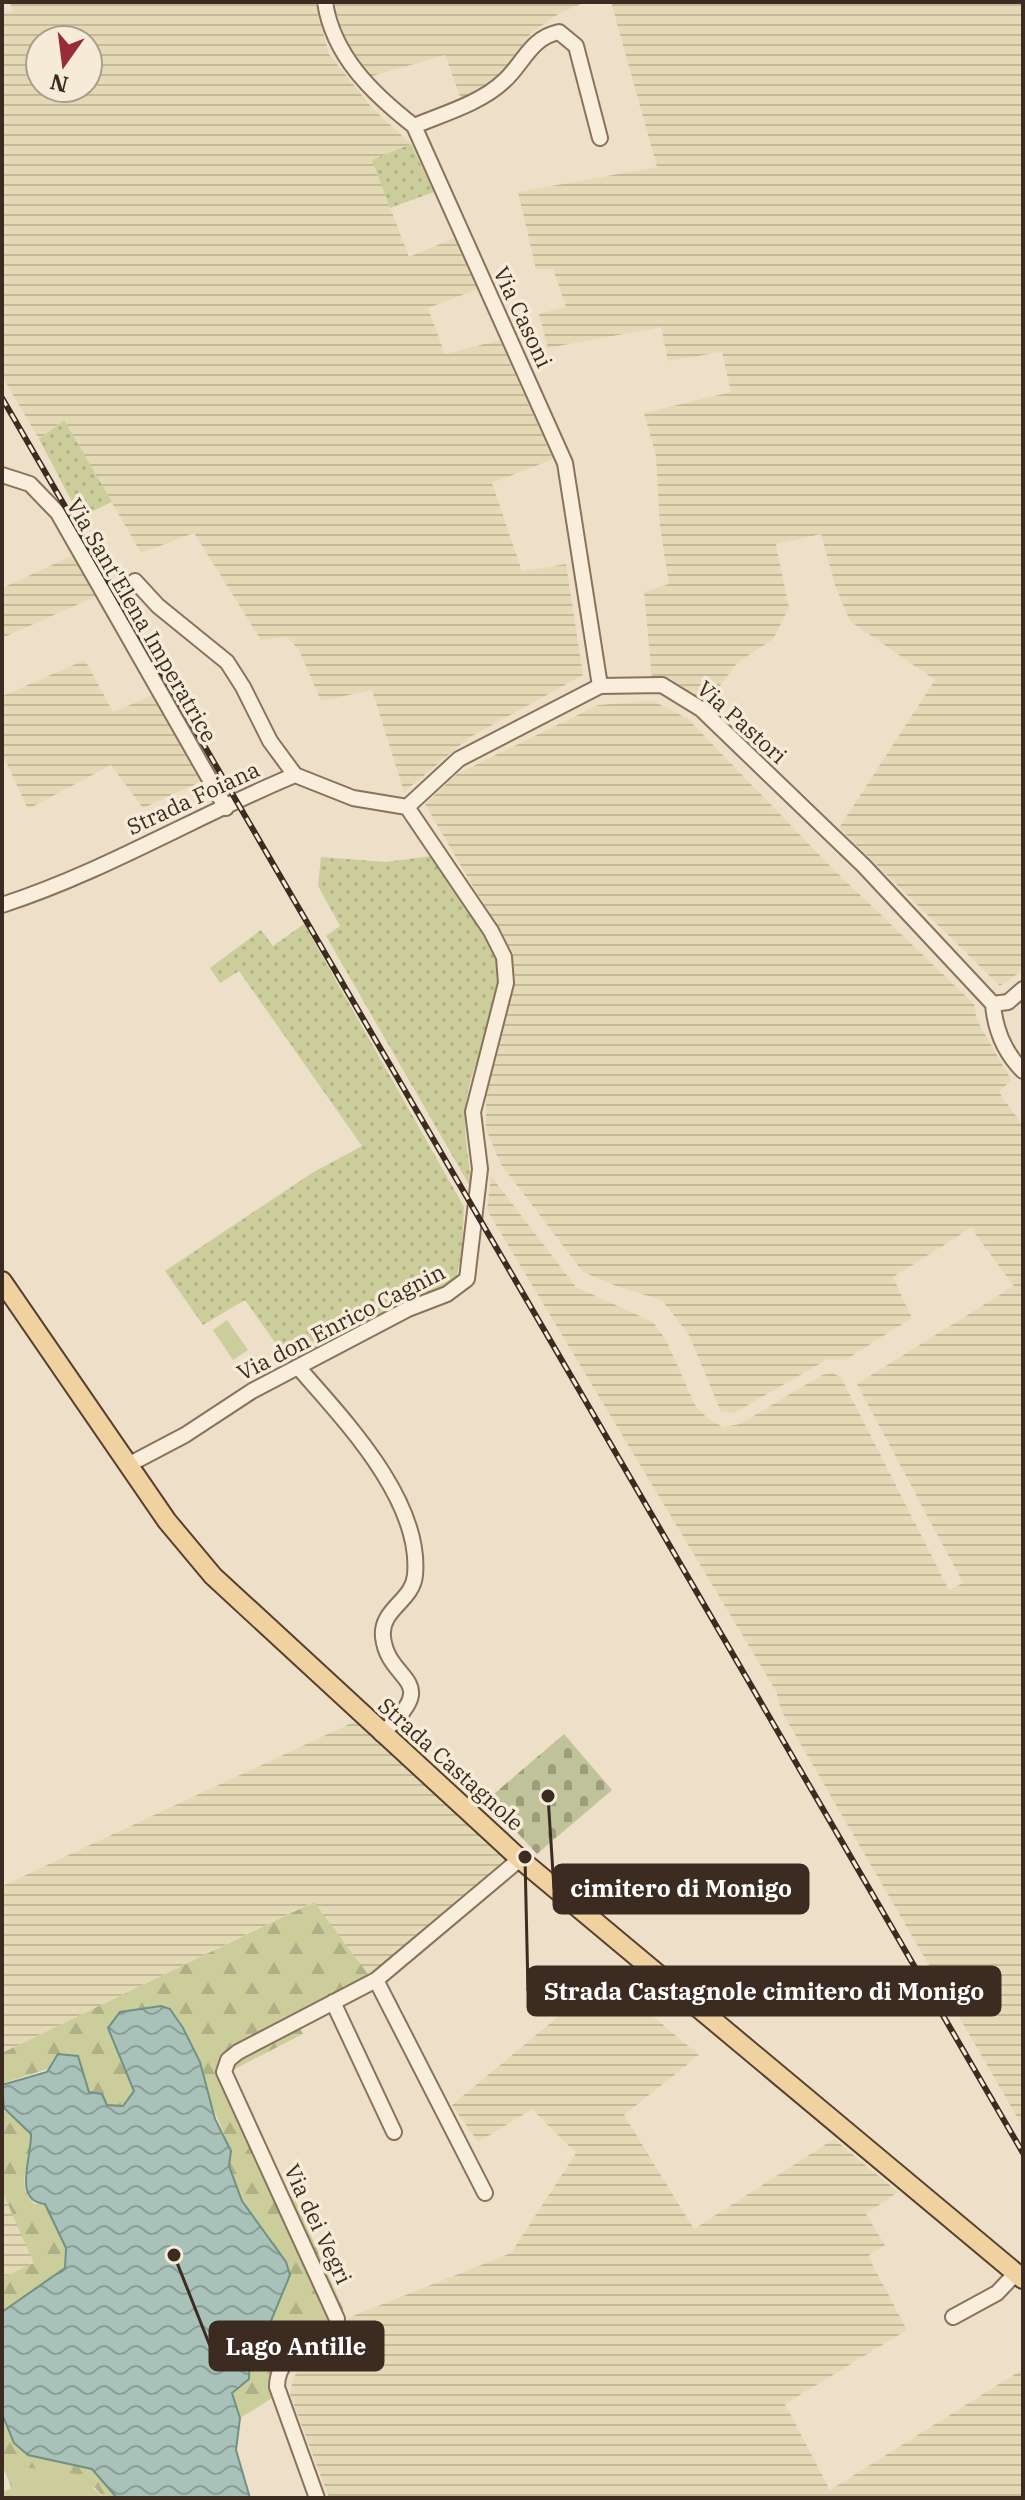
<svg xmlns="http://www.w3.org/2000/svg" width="1025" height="2500" font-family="'IBM Plex Serif',serif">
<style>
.farmland{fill:url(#farmland-rules);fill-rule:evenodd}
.grass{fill:url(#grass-dots)}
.forest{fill:url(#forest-firs)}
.cemetery{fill:url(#cemetery-stones)}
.pitch{fill:#cbcd9b}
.water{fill:url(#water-waves);stroke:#6f9186;stroke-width:2}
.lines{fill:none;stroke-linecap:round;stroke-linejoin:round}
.minor-casing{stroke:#8a725d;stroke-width:18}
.major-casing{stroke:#584031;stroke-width:22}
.minor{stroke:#f9eedb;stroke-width:14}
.major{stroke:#f0d2a1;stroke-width:18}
.rail-casing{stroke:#3b2b20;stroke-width:6}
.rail{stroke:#f6ebd7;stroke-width:3;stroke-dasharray:9;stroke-linecap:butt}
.labels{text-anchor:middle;stroke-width:7;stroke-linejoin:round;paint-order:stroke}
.street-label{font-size:22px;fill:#3b2b20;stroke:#f6ebd7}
.leader{fill:none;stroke:#3b2b20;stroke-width:3}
.callout-dot{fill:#3b2b20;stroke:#f6ebd7;stroke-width:3}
.callout{fill:#3b2b20;stroke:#3b2b20;stroke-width:3}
.callout-label{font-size:24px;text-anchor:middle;font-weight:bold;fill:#fff}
</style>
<defs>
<pattern id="farmland-rules" width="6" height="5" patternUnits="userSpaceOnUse" patternTransform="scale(2)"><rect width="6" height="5" fill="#e4d9b5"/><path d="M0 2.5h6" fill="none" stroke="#c4ba9b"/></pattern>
<pattern id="grass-dots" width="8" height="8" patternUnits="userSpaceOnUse" patternTransform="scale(2)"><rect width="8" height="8" fill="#cbcd9b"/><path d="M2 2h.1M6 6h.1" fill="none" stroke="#afb085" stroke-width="1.8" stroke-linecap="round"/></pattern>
<pattern id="forest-firs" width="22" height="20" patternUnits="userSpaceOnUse" patternTransform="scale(2)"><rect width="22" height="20" fill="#cbcd9b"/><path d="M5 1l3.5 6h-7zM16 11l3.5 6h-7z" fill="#afb085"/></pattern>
<pattern id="cemetery-stones" width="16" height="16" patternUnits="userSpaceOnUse" patternTransform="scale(2)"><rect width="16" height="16" fill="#c0c29a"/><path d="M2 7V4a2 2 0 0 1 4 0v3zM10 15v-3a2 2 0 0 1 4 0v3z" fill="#9d9e7d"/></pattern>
<pattern id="water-waves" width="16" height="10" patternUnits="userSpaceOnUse" patternTransform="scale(2)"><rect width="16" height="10" fill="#a9c2b9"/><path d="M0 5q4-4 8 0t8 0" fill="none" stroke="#8b9e96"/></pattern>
</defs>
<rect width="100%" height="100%" fill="#eee0c8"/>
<path class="farmland" d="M10 2H315L329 54 372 108 411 144 372 160 409 257 454 238 478 289 428 308 445 354 500 340 553 459 492 483 522 571 566 564 583 675 470 737 404 792 372 690 321 701 299 650 287 637 261 640 194 533 141 553 64 420 39 439 2 376V14L12 11ZM40 40H88V88H40Z
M334 2H586L560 13 531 33 501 75 461 99 445 55 369 77 346 48Z
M611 2H1023V970L1000 986 839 828 935 680 850 621 836 588 821 534 776 544 789 608 773 639 737 663 707 703 671 679H652L644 592 669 584 660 527 656 456 644 413 731 392 722 352 668 361 661 327 548 348 539 314 566 307 553 269H536L518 192 657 167Z
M78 553 99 595 2 638V588Z
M85 660 113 712 158 693 207 779 143 808 111 765 28 809 2 753V696Z
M653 701 688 719 831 867 974 1004 977 1020 1011 1080 999 1092 1023 1126V2127L782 1712 776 1691 487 1210 491 1176 576 1287 653 1322 667 1342 695 1405 707 1418 723 1427 740 1424 822 1375 832 1373 841 1377 949 1590 963 1583 857 1384 1014 1286 971 1228 893 1277 912 1318 845 1360 828 1359 734 1413 721 1412 689 1335 662 1300 621 1288 583 1272 500 1163 486 1129V1096L515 983 513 955 425 804 457 774 598 705Z
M360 1719 509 1859 370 1977 313 1902 2 2053V1886Z
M606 1977 699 2055 624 2115 694 2229 834 2139 898 2192 866 2214 885 2245 868 2256 907 2330 785 2404 830 2490 1023 2369V2498H329L290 2394 293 2378 304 2363 326 2360 345 2341 348 2318 511 2253 576 2153 532 2109 478 2142 452 2105Z
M2 2191 35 2263 2 2278Z"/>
<path class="grass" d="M411 144 434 192 390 208 372 160Z
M64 420 112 502 80 517 39 439Z
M432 856C450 883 489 930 496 960 505 1007 472 1057 466 1103 462 1129 470 1161 471 1188L326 936 340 926 318 886 321 857 386 862Z
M304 924 464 1207 462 1250 455 1285 298 1367 284 1355 245 1300 203 1325 165 1271 312 1173 362 1146 239 971 220 983 210 968 261 930 273 946Z"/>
<path class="forest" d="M314 1902 370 1977 299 2026 303 2034 223 2075 280 2188 295 2200 343 2308 339 2334 329 2346 279 2371V2394L240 2418 232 2392 249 2379 250 2350 261 2345 290 2275 286 2262 242 2201 228 2166 231 2151 209 2098 108 2027 134 2091 123 2106 107 2105 102 2093H89L78 2056C53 2069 28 2074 2 2084V2053Z
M2 2108 31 2134C32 2161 13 2187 35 2204H45L66 2248 65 2268 2 2312V2278L34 2263 2 2191Z
M2 2414 6 2428 28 2455 92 2469 117 2498H104L95 2488 16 2467 12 2489 2 2465Z"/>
<path class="cemetery" d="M564 1734 612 1790 537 1854 487 1800Z"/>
<path class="pitch" d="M227 1320 248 1350 233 1360 213 1330Z
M16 2466 77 2474 104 2498H2L3 2492 12 2488Z"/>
<path class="water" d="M161 2006 170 2009 183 2028 200 2062 215 2119 231 2151 229 2166 242 2201 286 2262 290 2275 261 2345 250 2350 249 2379 232 2393 240 2418 236 2450 250 2498H117L92 2469 28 2455 14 2443 2 2414V2312L65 2268 66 2248 45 2204C12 2201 32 2158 31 2134L4 2108 2 2085 47 2072 58 2054 78 2056 89 2092 102 2094 107 2105 123 2106 134 2091 108 2028 120 2012Z"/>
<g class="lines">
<g class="minor-casing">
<path id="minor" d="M325 2C333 56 373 94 414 126L565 463 600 686
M414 126C443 114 481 103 504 81 524 63 530 38 559 32L576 46 600 138
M2 475 30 484 58 513 226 808
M135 581 158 606 227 662 243 687 270 741 295 775
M407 807 459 759 600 686 662 685 701 709 864 866 993 1004
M2 905C104 872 196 816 295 775L353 798 407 807
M993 1004C995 1029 1005 1053 1023 1071
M993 1004 1008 1002 1023 989
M298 1367C343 1419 422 1500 415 1575 413 1601 380 1609 383 1637 388 1684 445 1678 381 1734
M128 1465 185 1435 252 1391 408 1309 447 1294 467 1279 480 1169 473 1112 506 983 504 957 491 931 407 807
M376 1980 485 2193
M333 2002 394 2132
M953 2317 997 2293 1016 2273
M317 2498 277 2387C277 2353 312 2345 336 2327L337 2319 224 2072 228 2060 238 2052 376 1980 520 1859"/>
</g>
<g class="major-casing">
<path id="major" d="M2 1281 167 1521 213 1576 520 1859 1023 2279"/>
</g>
<use href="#minor" class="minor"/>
<use href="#major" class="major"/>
<g class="rail-casing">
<path id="rail" d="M2 398 1023 2153"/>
</g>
<use href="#rail" class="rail"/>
</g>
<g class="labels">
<g class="street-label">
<text transform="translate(523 317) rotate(65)" y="8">Via Casoni</text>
<text transform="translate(142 620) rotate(60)" y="8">Via Sant'Elena Imperatrice</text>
<text transform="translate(742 722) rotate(42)" y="8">Via Pastori</text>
<text transform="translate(193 798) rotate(-25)" y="8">Strada Foiana</text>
<text transform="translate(341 1322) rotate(-27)" y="8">Via don Enrico Cagnin</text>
<text transform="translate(451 1764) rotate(42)" y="8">Strada Castagnole</text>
<text transform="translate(318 2224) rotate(65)" y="8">Via dei Vegri</text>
</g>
</g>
<path class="leader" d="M548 1796L554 1889M525 1857L528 1991M174 2255L210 2346"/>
<g class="callout-dot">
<circle cx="548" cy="1796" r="8"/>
<circle cx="525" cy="1857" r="8"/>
<circle cx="174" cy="2255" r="8"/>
</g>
<g class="callout">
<rect x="554" y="1865" width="254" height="48" rx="8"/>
<rect x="528" y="1967" width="472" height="48" rx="8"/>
<rect x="210" y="2322" width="173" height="48" rx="8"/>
</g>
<g class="callout-label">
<text x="681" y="1897">cimitero di Monigo</text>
<text x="764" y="2000">Strada Castagnole cimitero di Monigo</text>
<text x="296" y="2355">Lago Antille</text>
</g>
<rect width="1025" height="2500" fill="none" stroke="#3b2b20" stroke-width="8"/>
<g transform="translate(64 64) rotate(194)"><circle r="38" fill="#f6ebd7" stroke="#ab9e8e" stroke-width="2"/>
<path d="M0-6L14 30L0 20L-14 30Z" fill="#992d36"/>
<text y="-12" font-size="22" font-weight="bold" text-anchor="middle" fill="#3b2b20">N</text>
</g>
</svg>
